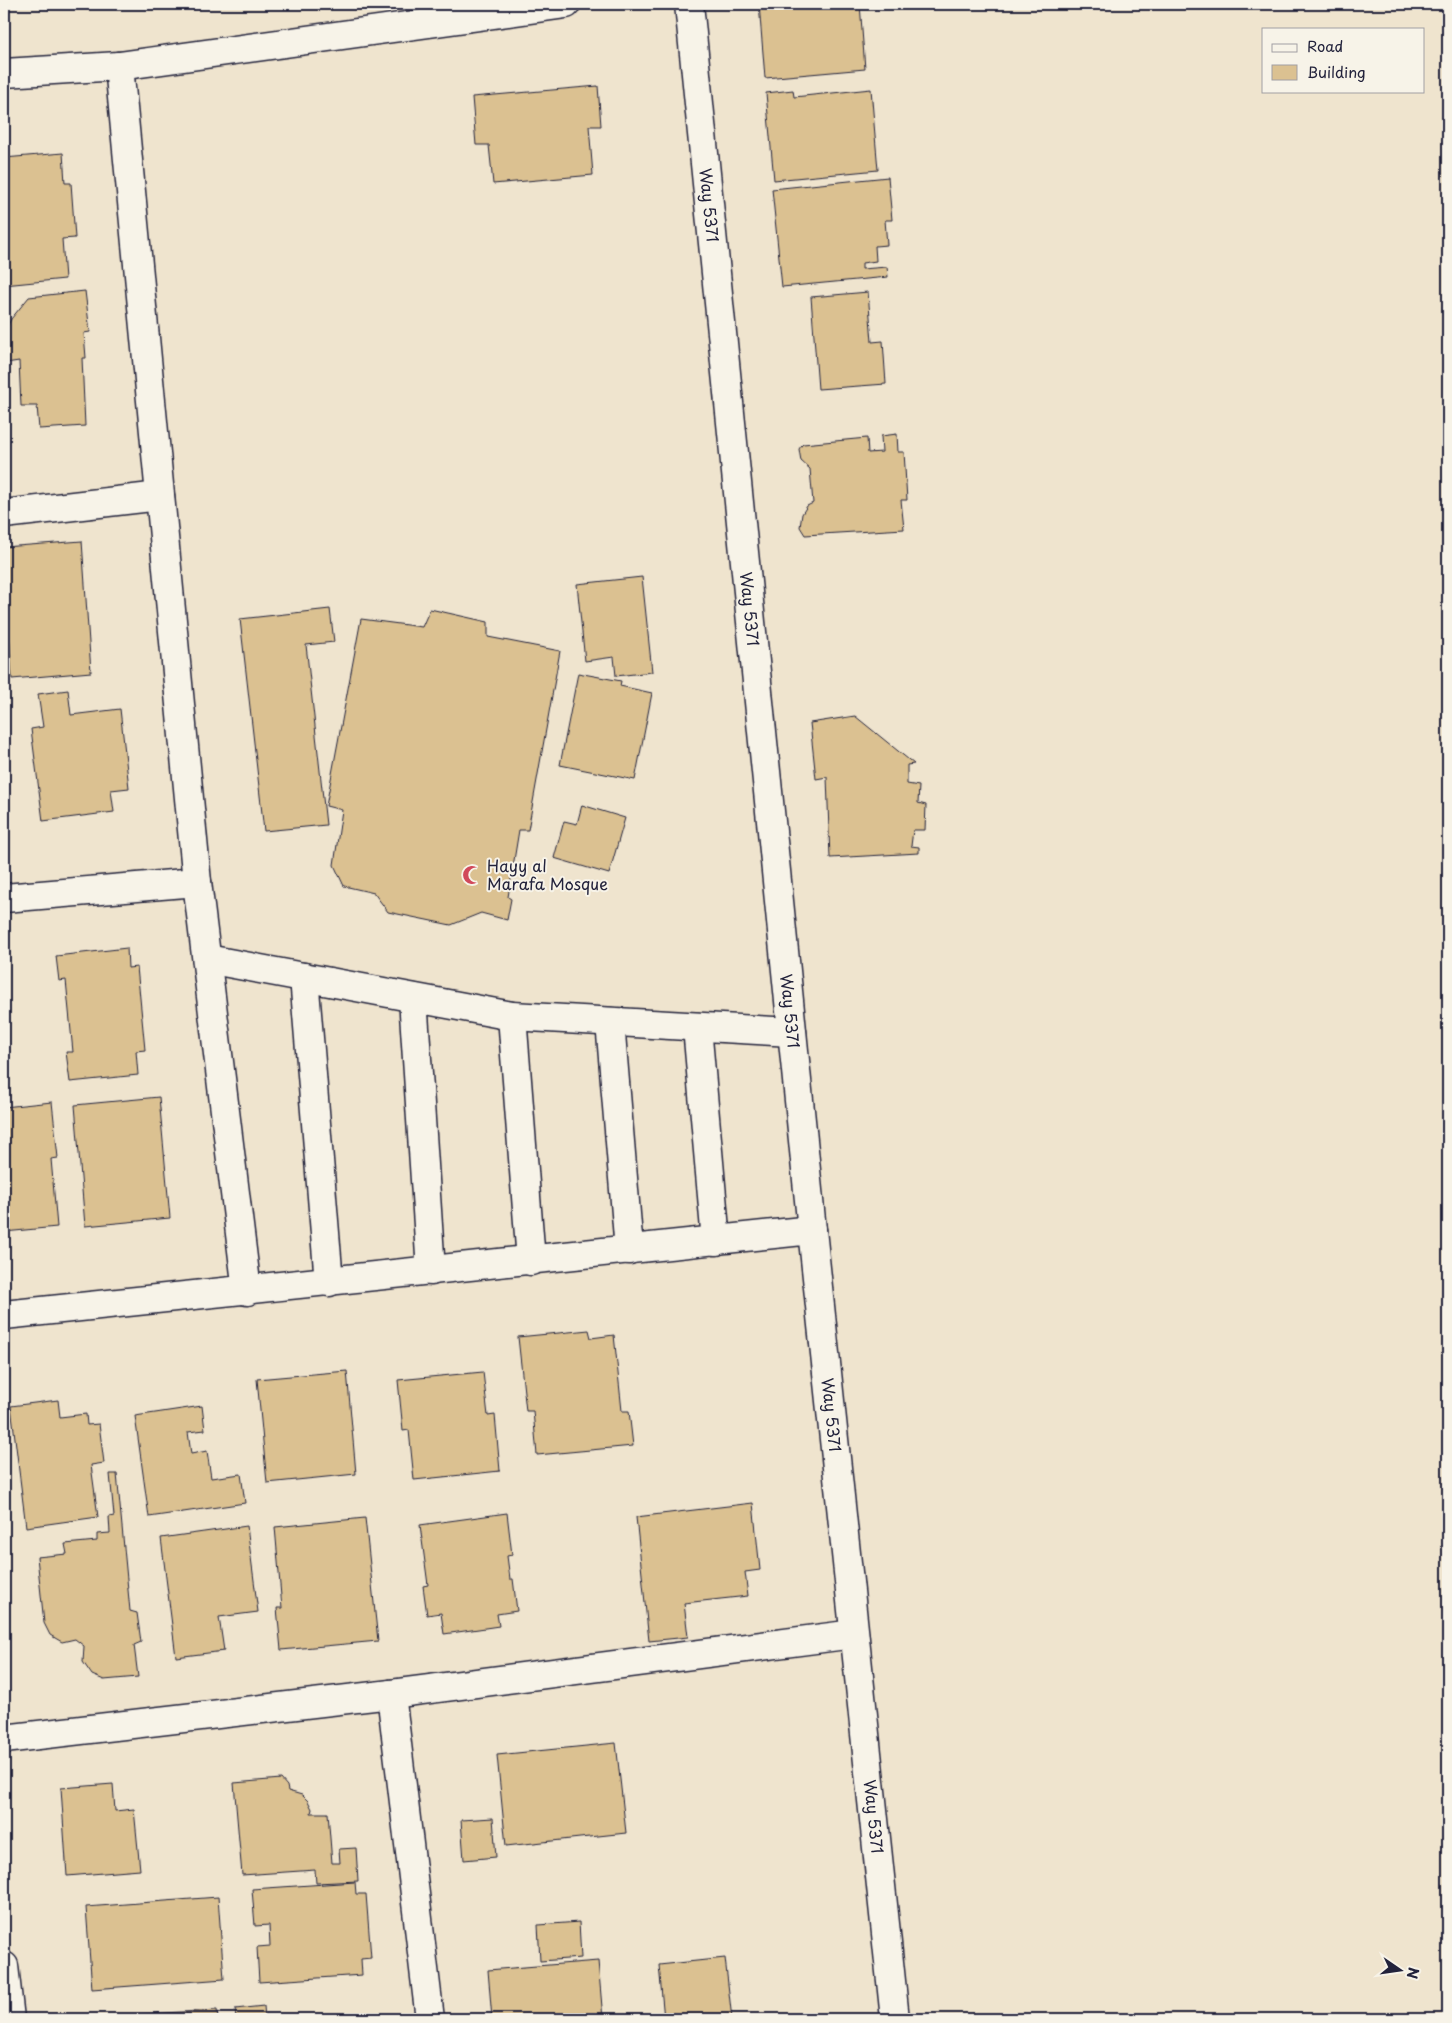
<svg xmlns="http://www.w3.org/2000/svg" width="1452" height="2023" font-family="'Playpen Sans',sans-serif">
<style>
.building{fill:#dbc191;stroke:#22223b}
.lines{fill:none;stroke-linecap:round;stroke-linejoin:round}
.minor-casing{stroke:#22223b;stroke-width:31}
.minor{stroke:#f7f3e8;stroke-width:28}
.labels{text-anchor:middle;stroke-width:4;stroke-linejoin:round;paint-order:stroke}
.street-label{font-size:16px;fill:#22223b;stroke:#f7f3e8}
.poi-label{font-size:16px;fill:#22223b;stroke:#f7f3e8;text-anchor:start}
</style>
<rect width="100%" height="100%" fill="#efe4ce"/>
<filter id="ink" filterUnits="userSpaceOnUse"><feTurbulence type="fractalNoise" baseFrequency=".02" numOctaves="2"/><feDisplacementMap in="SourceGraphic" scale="10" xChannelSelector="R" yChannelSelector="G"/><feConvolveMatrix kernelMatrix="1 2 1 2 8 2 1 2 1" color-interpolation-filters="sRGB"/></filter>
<g filter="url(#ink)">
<path class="building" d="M759 4H823V7L840 5V4H860L865 69 765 78Z
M598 86 601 126H589L593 175 493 184 489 145H476L472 97Z
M871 89 878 170 774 180 766 93 793 90 794 97Z
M63 153 65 183H71L75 238 62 239 65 279 4 285V158Z
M888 177 892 220H885L887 245 875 246 876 261 862 263V269L887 267 888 277 782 287 772 189Z
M85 291 90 332 84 333 86 358H82L85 426 39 429 37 406H21L19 361 6 363 4 355V333L11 319 29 297Z
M868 292 872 342 883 341 886 384 818 389 811 297Z
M897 434 898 452H904L907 500H901L904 529 805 535 800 527 802 514 807 506 813 503 810 469 801 461 799 449 801 446 803 444 867 438 868 453 882 452 881 436Z
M82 541 91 672 12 679 4 547Z
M642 577 652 672 616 676 614 657 585 661 577 584Z
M330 609 334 642 306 645 326 825 264 831 240 619Z
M430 609 488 622V637L560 651 528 830H519L508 897 511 899 507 920 481 913 451 925 388 912 374 893 344 886 334 865 342 810 326 806 361 619 422 627Z
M578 673 621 681 620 686 652 693 635 780 560 765Z
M68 690 71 715 120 709 129 788 111 790 114 812 43 821 31 729 43 727 38 694Z
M855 716 914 764 907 765V784L919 786 918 803 926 805 925 830H913L911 846 919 847V853L830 858 827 777 816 779 810 723Z
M582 805 625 818 609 874 554 858 564 821 577 824Z
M127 948 128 968 137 967 145 1050 136 1051 138 1075 70 1082 66 1052H73L66 980 59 981 56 956Z
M159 1097 170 1218 85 1226 75 1105Z
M52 1102 58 1158 51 1159 57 1227 4 1232V1107Z
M589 1330 591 1338 614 1335 622 1411H629L633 1446 537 1455 533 1411H526L518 1337Z
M347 1371 356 1474 267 1483 257 1379Z
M483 1372 488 1416 495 1415 500 1471 414 1480 409 1430 403 1431 398 1380Z
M58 1400 60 1417 86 1414 87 1425 99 1424 104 1463 91 1465 98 1517 26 1527 11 1406Z
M202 1406 205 1430 188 1432 191 1454 207 1451 211 1478 241 1474 245 1503 149 1517 135 1416Z
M110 1474H117L130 1611 137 1613 141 1642 134 1645 138 1677 104 1680 92 1675 83 1662 84 1646 75 1639 62 1642 50 1635 44 1623 37 1557 67 1554 65 1544 97 1541V1534L110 1533 109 1517 114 1516Z
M753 1503 760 1570 745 1572 748 1596 684 1603 688 1637 649 1641 636 1517Z
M507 1513 512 1555 507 1556 510 1579H513L517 1611 497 1614 499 1626 444 1634 441 1613 427 1615 423 1586 428 1585 420 1525Z
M365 1518 378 1641 281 1650 277 1608H282L275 1527Z
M247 1526 258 1612 219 1617 224 1651 176 1657 161 1538Z
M616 1743 626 1833 506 1846 497 1755Z
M281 1779 287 1786 288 1791 302 1795 308 1801 312 1809 311 1813H328L332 1863H340L339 1849 356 1848 358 1881 316 1883 315 1870 242 1875 234 1783Z
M113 1784 115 1811 134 1809 140 1870 67 1876 61 1788Z
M493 1818 496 1857 464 1860 461 1820Z
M355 1882 356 1894H366L371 1958 361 1959 362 1975 259 1982 257 1947 270 1946 269 1925 255 1926 252 1889Z
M218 1897 224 1979 92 1989 86 1907Z
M579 1922 581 1958 540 1961 538 1925Z
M725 1958 732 2019H664L659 1965Z
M598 1961 603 2019H492L488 1970Z
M264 2006 265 2019H236L235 2009Z
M217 2010 218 2019H128V2015Z"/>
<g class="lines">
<g class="minor-casing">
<g id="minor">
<path id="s1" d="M689 4 812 1230 895 2019"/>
<path d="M119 66 197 882 247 1291"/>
<path d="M4 73 119 66 566 4"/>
<path d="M4 514 160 496"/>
<path d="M4 898 197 882"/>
<path d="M207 959 512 1016 792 1032"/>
<path d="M304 977 329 1282"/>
<path d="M413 998 431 1271"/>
<path d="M512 1016 531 1261"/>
<path d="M610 1022 629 1250"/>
<path d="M697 1027 716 1241"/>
<path d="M4 1315 812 1230"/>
<path d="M391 1694 430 2019"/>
<path d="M4 1739 391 1694 854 1634"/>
<path d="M4 1966 10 2019"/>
</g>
</g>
<use href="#minor" class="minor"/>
</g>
</g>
<defs>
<g id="mosque-bare" transform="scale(1.5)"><path d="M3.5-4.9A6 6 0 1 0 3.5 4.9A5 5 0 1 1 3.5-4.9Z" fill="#d1495b" stroke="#f7f3e8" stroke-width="2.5" paint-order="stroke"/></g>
</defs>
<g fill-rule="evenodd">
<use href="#mosque-bare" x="472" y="875"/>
</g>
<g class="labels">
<g class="street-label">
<text dy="6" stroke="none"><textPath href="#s1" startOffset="202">Way 5371</textPath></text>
<text dy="6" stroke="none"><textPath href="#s1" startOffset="608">Way 5371</textPath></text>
<text dy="6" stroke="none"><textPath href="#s1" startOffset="1012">Way 5371</textPath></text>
<text dy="6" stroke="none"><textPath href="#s1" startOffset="1418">Way 5371</textPath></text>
<text dy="6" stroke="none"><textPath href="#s1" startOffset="1822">Way 5371</textPath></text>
</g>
<g class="poi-label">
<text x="487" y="872">Hayy al<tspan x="487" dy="18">Marafa Mosque</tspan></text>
</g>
</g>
<rect width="1452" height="2023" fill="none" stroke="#f7f3e8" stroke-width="20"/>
<rect x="10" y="10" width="1432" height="2003" fill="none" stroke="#22223b" stroke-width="2" filter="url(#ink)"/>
<rect x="1262" y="28" width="162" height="65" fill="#f7f3e8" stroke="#a29fa3"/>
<rect x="1272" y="44" width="25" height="8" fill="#f7f3e8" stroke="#a29fa3"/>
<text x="1307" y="52" font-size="15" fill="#22223b">Road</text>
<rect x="1272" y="65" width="25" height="15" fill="#dbc191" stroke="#a29fa3"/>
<text x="1307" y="78" font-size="15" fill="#22223b">Building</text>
<g transform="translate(1400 1970) rotate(103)" stroke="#f7f3e8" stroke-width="4" paint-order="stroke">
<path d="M0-4L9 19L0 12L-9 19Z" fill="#22223b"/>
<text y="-8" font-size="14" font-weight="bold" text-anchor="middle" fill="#22223b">N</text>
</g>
</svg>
